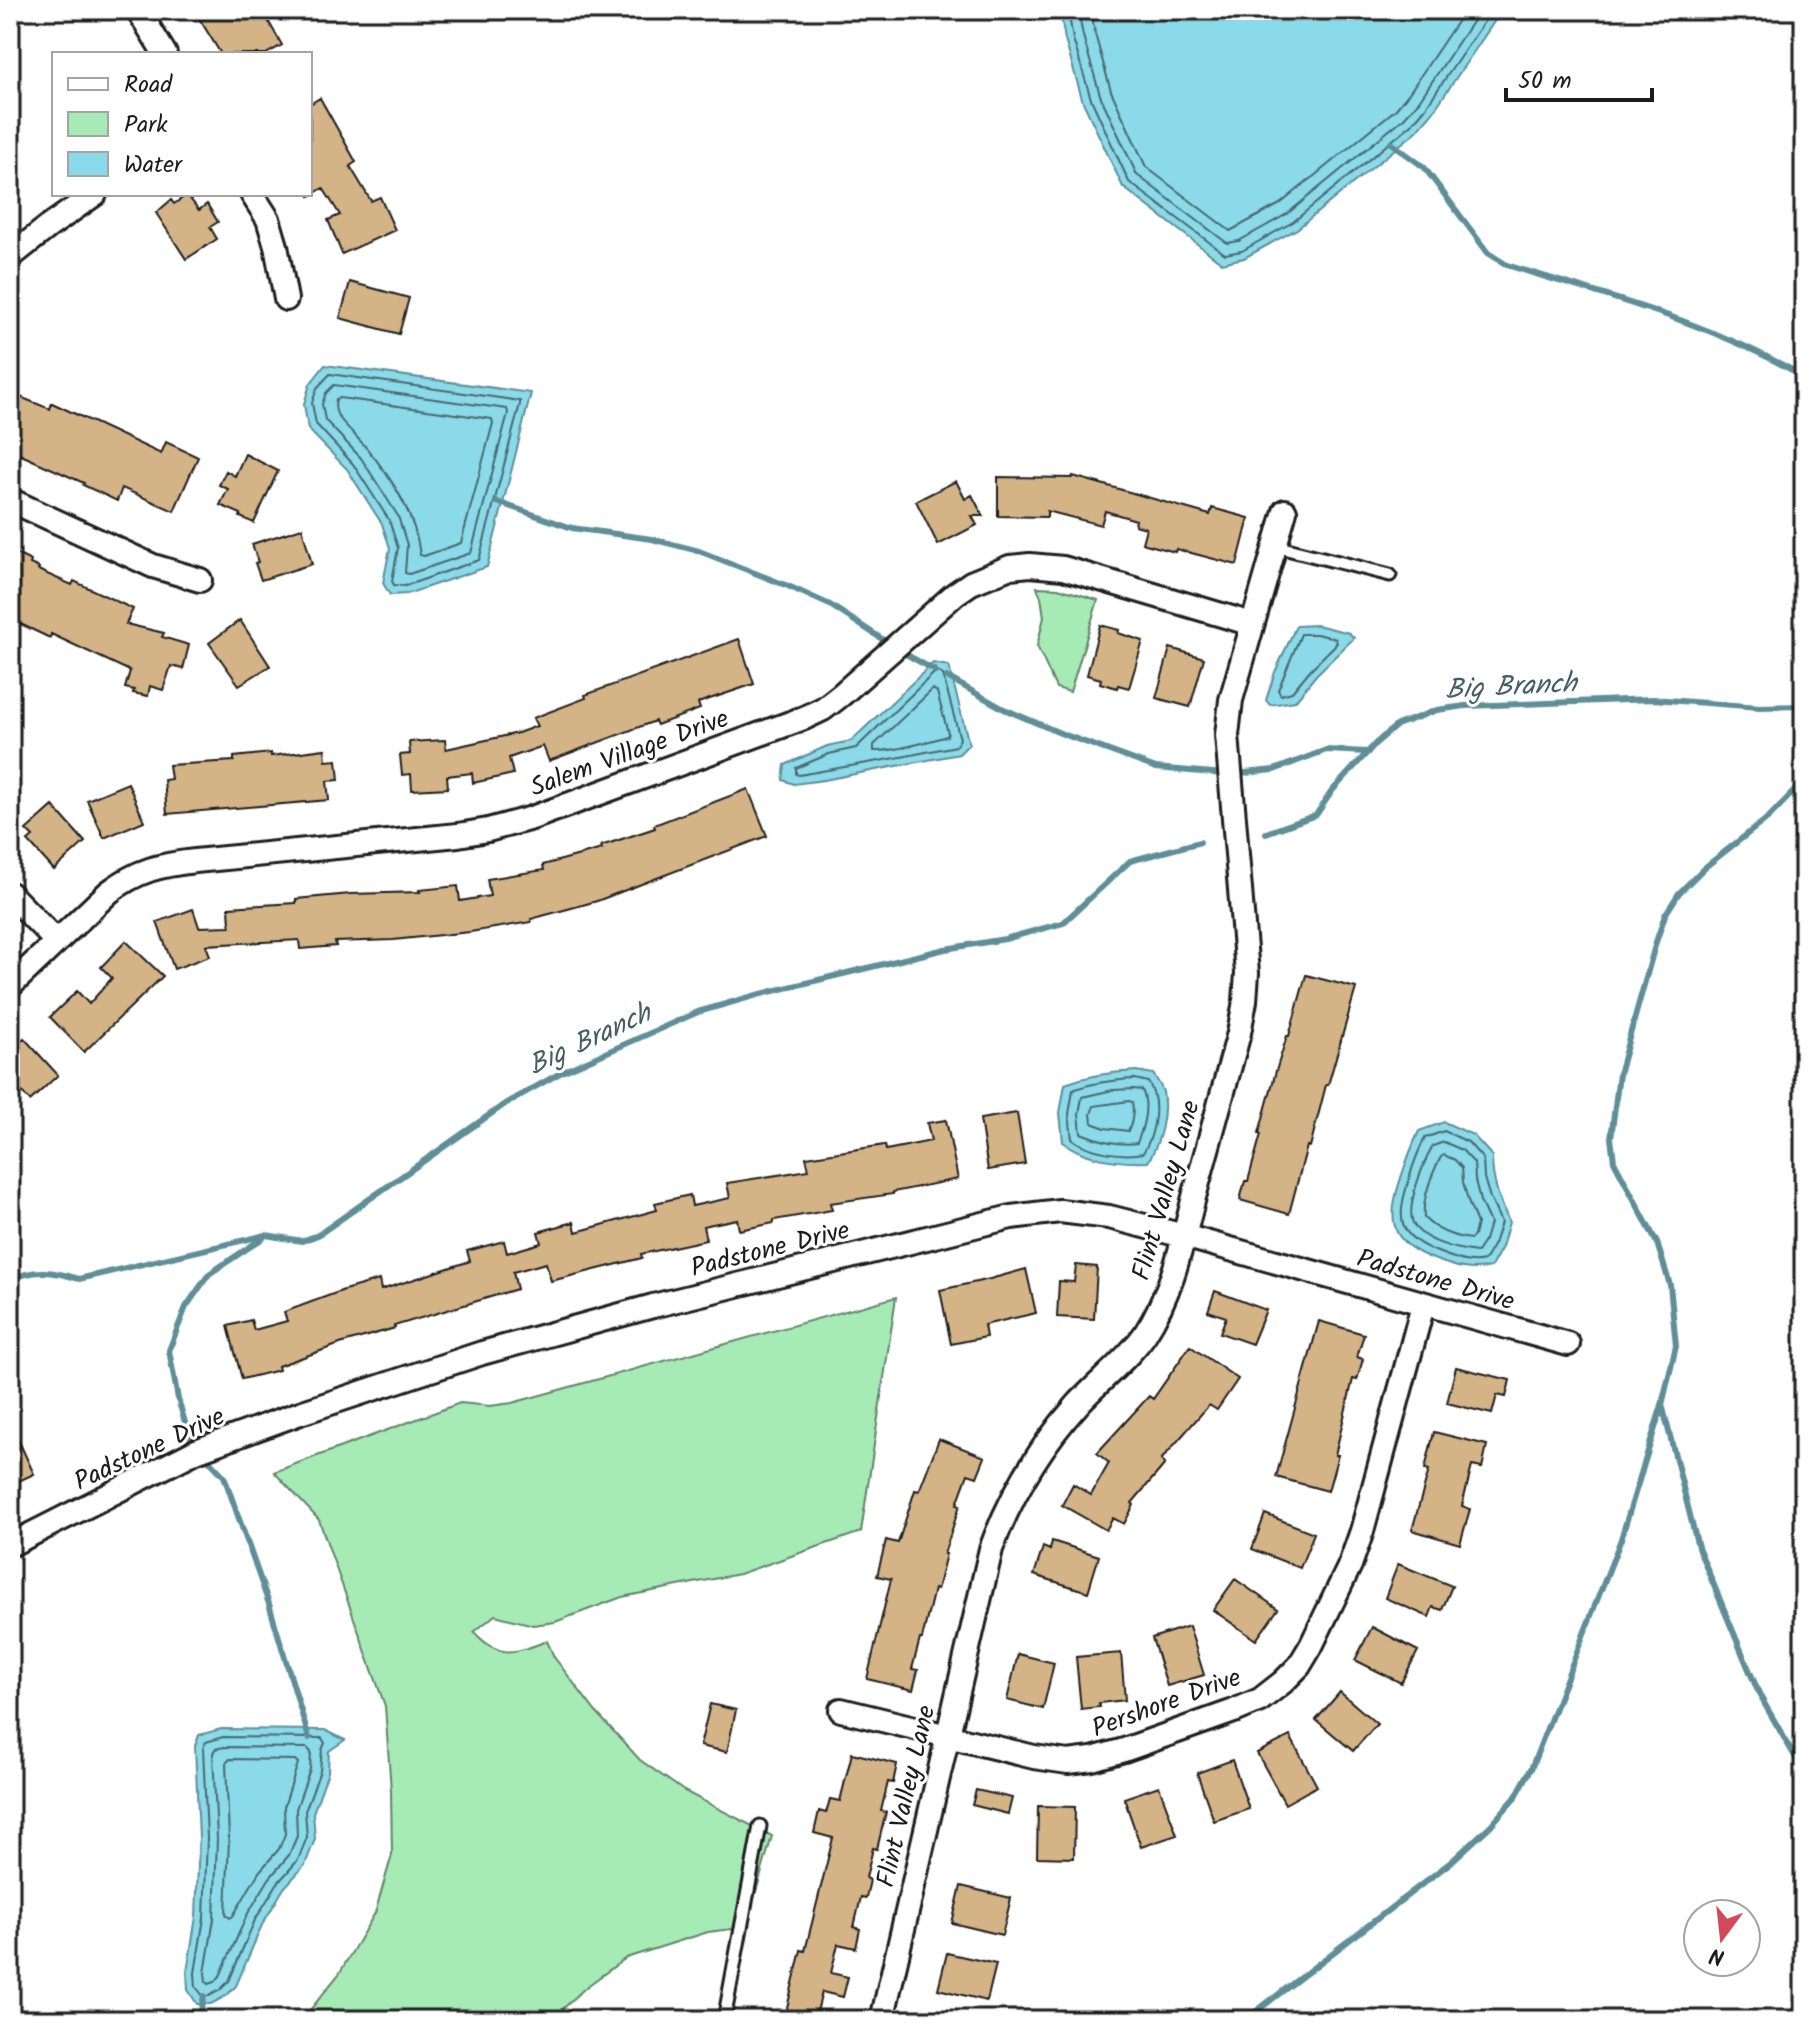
<svg xmlns="http://www.w3.org/2000/svg" width="1814" height="2030" font-family="Kalam,sans-serif">
<style>
.green{fill:#a6ebb6;stroke:#618469;stroke-width:2}
.water{fill:#8bdae9;stroke:#5f8e97;stroke-width:2}
.lines{fill:none;stroke-linecap:round;stroke-linejoin:round}
.shore{stroke:#48686e;stroke-width:2}
.stream{stroke:#5f8e97;stroke-width:6}
.building{fill:#d4b487;stroke:#1c1c1c;stroke-width:2}
.lane-casing{stroke:#1c1c1c;stroke-width:17}
.street-casing{stroke:#1c1c1c;stroke-width:28}
.lane{stroke:#fff;stroke-width:11}
.street{stroke:#fff;stroke-width:22}
.labels{text-anchor:middle;stroke-width:6;stroke-linejoin:round;paint-order:stroke}
.street-label{font-size:26px;fill:#1c1c1c;stroke:#fff}
.water-label{font-size:28px;font-style:italic;fill:#435e64;stroke:#fff}
</style>
<rect width="100%" height="100%" fill="#fff"/>
<filter id="ink" filterUnits="userSpaceOnUse"><feTurbulence type="fractalNoise" baseFrequency=".0125" numOctaves="2"/><feDisplacementMap in="SourceGraphic" scale="16" xChannelSelector="R" yChannelSelector="G"/><feConvolveMatrix kernelMatrix="1 2 1 2 8 2 1 2 1" color-interpolation-filters="sRGB"/></filter>
<g filter="url(#ink)">
<path class="green" d="M1037 587 1058 588 1098 600 1070 692 1056 688 1037 646 1044 617 1041 597Z
M896 1297 861 1532 739 1574 622 1597 555 1622 533 1625 495 1615 474 1632C500 1660 515 1653 547 1641L554 1657 595 1711 640 1760 684 1791 772 1836 743 1937 731 1929 708 1932 626 1958 586 1987 551 2020H302L339 1974 375 1913 392 1855 391 1790 385 1706 319 1520 274 1472 460 1403 490 1406 512 1403Z"/>
<path class="water" d="M1060 10H1502L1433 112 1417 131 1297 229 1244 258 1222 263 1123 187 1083 102 1065 40Z
M325 365 531 393 487 567 407 594 390 595 383 583 390 548 382 524 347 469 308 429 304 404 310 384Z
M1317 625 1349 633 1354 638 1316 675 1295 701 1270 705 1266 700 1275 672 1296 626Z
M933 663 949 666 969 744 959 754 824 780 794 784 783 780 785 765 827 746 851 741Z
M1136 1071 1153 1074C1157 1080 1161 1085 1163 1092 1167 1115 1160 1142 1148 1162 1119 1163 1086 1160 1063 1142L1060 1113 1065 1084C1089 1075 1111 1072 1136 1071Z
M1444 1122 1473 1135 1492 1156C1492 1182 1499 1198 1509 1222L1502 1247 1491 1267C1471 1272 1455 1267 1436 1260 1394 1245 1386 1225 1399 1184 1405 1165 1411 1148 1419 1131Z
M221 1729 325 1730 345 1740 329 1751 328 1772 313 1813 315 1839 305 1865 284 1888 262 1925 236 1986 226 1996 211 2004H197L188 1990 187 1972 196 1917 199 1838 195 1746 199 1735Z"/>
<g class="lines">
<path class="shore" d="M1068 10 1073 39 1091 99 1129 182 1225 254 1242 251 1293 222 1411 125 1426 107 1492 10
M1078 10 1083 36 1100 95 1137 175 1227 243 1239 241 1287 214 1404 118 1419 101 1480 10
M1091 10 1095 34 1111 91 1146 167 1230 231 1280 204 1396 109 1409 93 1465 10
M330 374 520 401V404L479 560 405 586 394 585 392 581 398 548 389 520 353 464 316 424 312 403 317 388Z
M334 385 507 409 508 413 471 553 409 574 405 573 407 545 398 516 361 458 325 420 322 404 326 393Z
M340 398 492 419 493 423 461 543 424 556 420 555C415 509 383 464 351 431 342 421 332 414 336 399Z
M1301 634H1316L1335 638 1337 643 1310 670 1292 692 1281 695 1278 690Z
M938 672 943 675 960 739 956 746 896 758 799 775 796 774V768L829 754 856 748 934 673Z
M933 689 937 692 948 733 947 736C927 742 893 752 874 751V745Z
M1135 1079 1148 1082C1161 1101 1155 1134 1143 1153 1123 1157 1089 1152 1072 1139L1069 1114 1073 1090C1093 1082 1114 1080 1135 1079Z
M1134 1089 1142 1090C1150 1106 1143 1128 1137 1143 1120 1146 1097 1140 1081 1133L1079 1114 1082 1097 1113 1090Z
M1129 1101 1132 1102C1134 1111 1132 1124 1128 1131L1105 1128 1092 1123 1091 1114 1094 1106Z
M1444 1131 1468 1142 1483 1159 1484 1178 1490 1198 1501 1222 1494 1244 1484 1261C1469 1265 1454 1258 1440 1253 1397 1237 1396 1220 1409 1179 1413 1165 1418 1151 1425 1138Z
M1444 1142 1462 1150 1474 1163 1475 1180 1480 1201 1490 1223 1485 1240 1477 1252C1459 1250 1424 1242 1414 1225 1404 1208 1424 1162 1433 1146Z
M1444 1155 1455 1160 1462 1168 1463 1182 1469 1204 1477 1223 1474 1236 1471 1239C1454 1237 1436 1230 1424 1218 1422 1199 1432 1173 1441 1157Z
M223 1737 322 1738 325 1743 322 1750 320 1771 305 1811 307 1837 298 1860 277 1884 255 1920 229 1981 220 1990 209 1996H203L196 1987 195 1973 204 1918 207 1838 203 1748 206 1742Z
M224 1747 307 1748 311 1752 310 1769 296 1809 297 1836 289 1855 269 1879 247 1915 220 1976 215 1982 209 1984 206 1981 205 1973 214 1919 217 1839 213 1753 215 1749Z
M230 1759 295 1760 298 1763 284 1807 285 1834 279 1849 259 1872 233 1916 230 1918 226 1914 229 1838 226 1763Z"/>
<path class="stream" d="M1391 143 1424 167 1488 253 1507 265C1608 297 1713 323 1804 377
M497 502 572 528 652 539 699 551 788 586 830 605 902 652 934 670
M947 677 1004 709 1060 733 1156 768 1224 774
M1235 774 1274 770 1326 750 1368 752
M1266 833 1316 815 1332 791 1376 743 1397 725 1437 710 1465 706 1653 699 1760 707 1804 706
M10 1280C34 1268 54 1271 79 1279L266 1235 302 1241 318 1235 505 1104 562 1072 698 1012 757 995 945 949 1005 939 1063 923 1130 861 1200 842
M1663 1408 1698 1547 1760 1696 1804 1772
M197 1446 190 1439 178 1399 169 1350 186 1307 209 1274 263 1238
M204 1455 224 1476 269 1604 309 1738
M199 2020 204 1996
M1245 2020 1451 1862 1490 1826 1515 1798 1531 1769 1621 1539 1662 1405 1676 1346 1670 1285 1657 1243 1614 1161 1611 1138 1619 1074 1656 942 1665 915 1679 893 1704 868 1769 817 1804 781"/>
</g>
<path class="building" d="M194 10H262L282 45 266 54H221Z
M320 98 356 162 350 166 371 201 380 197 395 230 342 254 328 220 340 215 323 188 310 196V104Z
M187 195 199 210 207 204 218 222 210 227 217 239 186 259 156 213 171 200 174 204Z
M350 282 409 298 399 334 340 318Z
M10 393 50 409 52 403 161 454 166 442 198 457 174 511 122 488 117 501 83 485 84 483 10 450Z
M245 454 278 471 254 523 240 517 241 514 220 505 228 489 219 485 226 471 235 476Z
M1073 476 1210 515 1212 508 1249 518 1237 565 1176 549 1175 552 1142 543 1146 528 1135 525 1136 520 1105 511 1101 525 1047 511V517L998 516V477L1072 478Z
M956 481 965 499 972 495 983 516H972L977 525 938 545 916 501Z
M302 528 312 564 261 580 255 563 258 562 252 544Z
M10 551 31 561 30 564 39 568 38 570 72 585 74 581 133 609 126 624 164 633 162 637 189 645 183 669 171 666 163 690 150 686 148 696 133 693 134 690 125 688 130 671 51 634 50 638 10 619Z
M240 620 270 666 239 685 209 643Z
M1100 625 1119 630 1118 633 1143 641 1129 688 1118 685 1117 688 1100 683 1101 679 1087 675Z
M739 639 754 684 698 703 700 709 657 725 655 721 549 761 543 746 509 758 513 774 473 783 472 773 447 776 448 788 412 790 411 774 402 775 400 755 410 754 409 742 445 740 446 749 518 733 537 726 533 718 586 698 585 695Z
M1170 648 1204 658 1190 707 1156 698Z
M325 749 326 761 337 760 339 780 327 781 329 800 167 814 164 780 171 779 169 765 234 761V757L271 753V756Z
M128 783 144 821 104 838 87 800Z
M748 789 767 836 597 901 531 919V922L470 932 393 940 335 942 336 946 300 949 299 940 206 945 210 956 174 969 157 922 193 909 199 927 230 926 229 907 296 903V899L351 894 420 892 419 890 458 886 460 901 490 896 487 879 544 870 543 865 602 849 601 846 655 828 654 825Z
M53 806 85 842 54 870 28 841 33 837 26 830Z
M126 941 163 976 84 1052 50 1017 77 991 89 1004 112 978 101 967Z
M1306 975 1356 988 1328 1085H1326L1310 1147 1307 1146 1289 1214 1240 1200 1245 1181H1248L1261 1134 1259 1133 1276 1071 1287 1036H1289Z
M24 1038 58 1075 30 1101 10 1079V1052Z
M1017 1113 1025 1164 988 1170 980 1119Z
M946 1120 958 1179 893 1192V1194L830 1203 832 1210 774 1220V1223L739 1230 737 1219 703 1226 706 1240 641 1254 642 1258 551 1281 546 1263 513 1272 517 1289 394 1326 395 1328 343 1343 278 1366 279 1370 242 1379 228 1326 251 1320 254 1330 287 1321 284 1312 344 1290 379 1280 381 1290 470 1261 467 1251 504 1241 507 1253 541 1243 538 1232 574 1222 576 1232 657 1210 655 1203 690 1195 692 1206 730 1198 727 1183 809 1170 806 1157 885 1145 886 1150 931 1141 927 1123Z
M1076 1265 1097 1267 1094 1319 1057 1317 1059 1281 1074 1282Z
M1026 1269 1036 1313 984 1325 986 1337 951 1344 940 1290 990 1279Z
M1215 1291 1266 1310 1252 1344 1220 1333 1226 1317 1208 1311Z
M1319 1321 1364 1334 1357 1357 1363 1359 1357 1380 1353 1379 1335 1455H1338L1328 1491 1276 1477Z
M1190 1346 1238 1379 1217 1410 1209 1405 1161 1460 1165 1464 1132 1503 1134 1505 1124 1524 1113 1518 1106 1530 1062 1505 1073 1484 1091 1495 1109 1463 1097 1453 1149 1396 1153 1399Z
M1456 1367 1510 1380 1506 1397 1497 1395 1492 1414 1447 1403Z
M10 1422 34 1474 10 1485Z
M1434 1432 1487 1445 1482 1468 1472 1466 1462 1506 1470 1509 1460 1544 1412 1530 1429 1470 1425 1469Z
M939 1439 985 1457 977 1477 968 1474 957 1504 960 1505 944 1554H946L937 1590 934 1589 922 1639H920L912 1669 918 1670 913 1690 867 1679 891 1579 877 1576 886 1540 898 1543 915 1490 919 1491Z
M1265 1514 1314 1533 1300 1568 1252 1549Z
M1052 1541 1099 1556 1088 1592 1034 1575 1043 1547 1050 1550Z
M1398 1564 1452 1586 1442 1610 1433 1607 1429 1617 1385 1598Z
M1235 1579 1278 1609 1256 1640 1213 1610Z
M1189 1626 1204 1675 1167 1686 1152 1638Z
M1372 1627 1418 1651 1401 1683 1355 1660Z
M1121 1653 1125 1700 1099 1703 1100 1707 1081 1709 1076 1657Z
M1018 1654 1054 1663 1043 1709 1007 1700Z
M1340 1692 1377 1724 1353 1751 1316 1720Z
M710 1704 736 1710 727 1752 700 1746Z
M1290 1736 1317 1786 1285 1804 1257 1753Z
M852 1753 897 1764 893 1783 888 1782 881 1811 886 1812 877 1849 873 1848 866 1878 870 1880 866 1898 861 1897 854 1927 860 1929 856 1948 838 1944 831 1973 848 1977 843 1997 822 1992 815 2020H784L801 1950 805 1951 833 1838 814 1833 819 1811 826 1813 830 1799 840 1801Z
M1232 1760 1249 1809 1214 1821 1197 1773Z
M1159 1786 1177 1835 1141 1847 1124 1798Z
M976 1790 1012 1798 1008 1814 972 1805Z
M1038 1806 1075 1807 1074 1858 1037 1857Z
M961 1886 1011 1898 1002 1935 952 1923Z
M947 1953 996 1964 987 2001 938 1989Z"/>
<g class="lines">
<g class="lane-casing">
<path id="lane" d="M1275 546 1390 575
M724 2020 760 1826"/>
</g>
<g class="street-casing">
<path id="street" d="M138 10 165 54
M252 194 268 219 276 246 286 299
M10 257 48 227 95 194
M10 500 153 566 200 580
M10 894 56 941
M10 986 109 892C138 870 160 865 195 861L458 835 488 830 532 818 804 718 823 709 841 695 955 594 971 583 1010 567 1030 565 1063 568 1252 624
M10 1545 196 1451 300 1413 482 1353 653 1306 1011 1217 1060 1211 1109 1217 1184 1236 1568 1344
M841 1710 1034 1757 1068 1762 1092 1759 1124 1750 1234 1711 1260 1700 1283 1682 1299 1666 1311 1646 1350 1565 1362 1531 1423 1305
M882 2020 991 1549C1011 1495 1039 1447 1078 1404 1098 1382 1128 1359 1145 1334 1172 1293 1182 1244 1194 1197 1209 1143 1224 1088 1239 1033L1245 1001 1247 973 1227 735 1231 700 1285 511"/>
</g>
<use href="#lane" class="lane"/>
<use href="#street" class="street"/>
</g>
</g>
<g class="labels">
<g class="street-label">
<text transform="translate(629 752) rotate(-20)" y="9">Salem Village Drive</text>
<text transform="translate(1165 1190) rotate(-74)" y="9">Flint Valley Lane</text>
<text transform="translate(770 1248) rotate(-14)" y="9">Padstone Drive</text>
<text transform="translate(1436 1279) rotate(16)" y="9">Padstone Drive</text>
<text transform="translate(149 1448) rotate(-25)" y="9">Padstone Drive</text>
<text transform="translate(1166 1702) rotate(-20)" y="9">Pershore Drive</text>
<text transform="translate(905 1796) rotate(-77)" y="9">Flint Valley Lane</text>
</g>
<g class="water-label">
<text transform="translate(1511 685) rotate(-3)" y="10">Big Branch</text>
<text transform="translate(589 1038) rotate(-25)" y="10">Big Branch</text>
</g>
</g>
<rect width="1814" height="2030" fill="none" stroke="#fff" stroke-width="40"/>
<rect x="20" y="20" width="1774" height="1990" fill="none" stroke="#1c1c1c" stroke-width="3" filter="url(#ink)"/>
<rect x="52" y="52" width="260" height="144" fill="#ffffff" stroke="#a4a4a4" stroke-width="2"/>
<rect x="68" y="78" width="40" height="12" fill="#ffffff" stroke="#a4a4a4" stroke-width="2"/>
<text x="124" y="92" font-size="24" fill="#1c1c1c">Road</text>
<rect x="68" y="112" width="40" height="24" fill="#a6ebb6" stroke="#a4a4a4" stroke-width="2"/>
<text x="124" y="132" font-size="24" fill="#1c1c1c">Park</text>
<rect x="68" y="152" width="40" height="24" fill="#8bdae9" stroke="#a4a4a4" stroke-width="2"/>
<text x="124" y="172" font-size="24" fill="#1c1c1c">Water</text>
<g transform="translate(1722 1938) rotate(195)"><circle r="38" fill="#ffffff" stroke="#a4a4a4" stroke-width="2"/>
<path d="M0-6L14 30L0 20L-14 30Z" fill="#d1495b"/>
<text y="-12" font-size="22" font-weight="bold" text-anchor="middle" fill="#1c1c1c">N</text>
</g>
<path d="M1506 88v12h146v-12" fill="none" stroke="#1c1c1c" stroke-width="4"/>
<text x="1518" y="88" font-size="24" fill="#1c1c1c" stroke="#ffffff" stroke-width="6" paint-order="stroke">50 m</text>
</svg>
